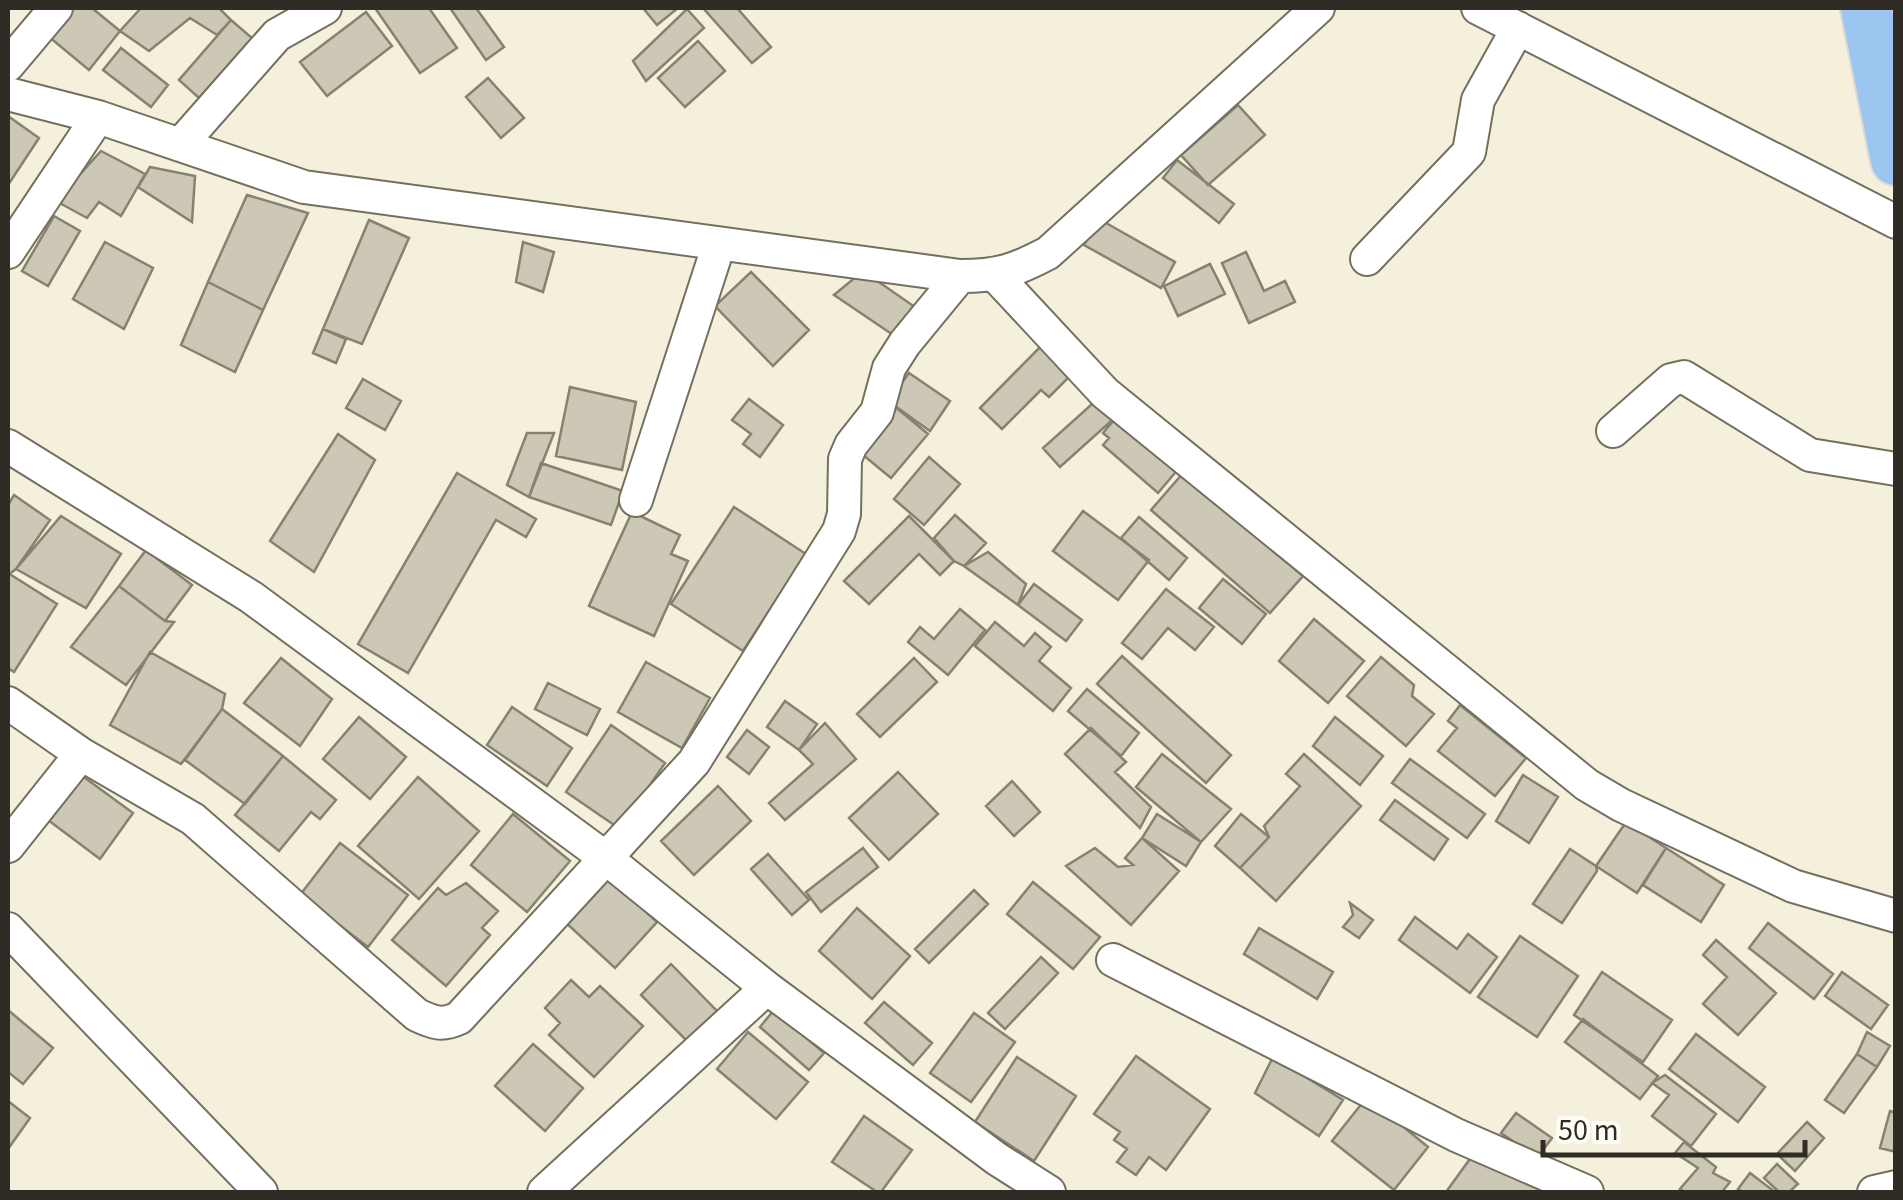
<svg xmlns="http://www.w3.org/2000/svg" width="1903" height="1200" font-family="'Source Sans 3',sans-serif">
<style>
.building{fill:#ccc8b5;stroke:#868270;stroke-width:2.5}
.lines{fill:none;stroke-linecap:round;stroke-linejoin:round}
.street-casing{stroke:#74705f;stroke-width:36}
.primary-casing{stroke:#d9d9d8;stroke-width:54}
.street{stroke:#fff;stroke-width:32}
.primary{stroke:#9cc5f0;stroke-width:50}
</style>
<rect width="100%" height="100%" fill="#f4f0dc"/>
<path class="building" d="M70 8H92L120 31 89 70 48 36Z
M141 8H219L231 20 217 35 190 18 149 51 120 31Z
M375 8H429L457 48 420 73Z
M450 8H476L504 47 486 60Z
M643 8H678L657 25Z
M703 8H737L771 47 752 63Z
M687 9 704 28 646 81 633 61Z
M366 12 392 46 327 96 300 62Z
M231 20 252 38 199 98 179 80Z
M698 41 725 71 685 107 658 78Z
M121 48 168 85 151 107 103 70Z
M488 78 524 118 501 138 466 97Z
M1238 105 1265 135 1208 185 1181 155Z
M8 116 39 138 8 185Z
M101 151 145 174 121 216 99 202 87 218 56 201Z
M1177 160 1234 204 1219 223 1163 178Z
M150 167 195 176 192 222 138 187Z
M247 195 308 213 263 310 208 282Z
M54 216 80 231 48 286 22 271Z
M1099 219 1175 262 1161 288 1084 245Z
M369 220 409 238 362 344 323 329Z
M105 242 153 268 124 329 73 299Z
M523 242 554 252 543 292 516 282Z
M1246 252 1264 291 1285 281 1295 302 1249 323 1222 263Z
M1210 264 1225 294 1178 316 1164 286Z
M863 271 925 314 905 343 834 295Z
M751 272 809 330 773 366 715 306Z
M208 282 263 310 235 372 181 345Z
M323 329 346 339 336 363 313 353Z
M1043 344 1073 373 1049 397 1041 390 1002 429 980 408Z
M909 373 950 401 930 431 888 401Z
M363 379 401 401 385 430 346 408Z
M570 387 636 402 622 470 556 456Z
M1101 396 1119 414 1060 467 1043 448Z
M749 399 783 425 760 457 743 444 751 434 732 420Z
M888 401 928 434 891 478 851 445Z
M1119 414 1180 467 1158 493 1103 445 1109 438 1103 433Z
M527 433H554L529 497 507 485Z
M338 434 375 460 314 572 270 541Z
M929 457 960 484 924 525 894 499Z
M541 463 623 491 611 525 529 497Z
M1184 472 1303 576 1270 613 1151 510Z
M457 473 536 519 526 537 496 520 408 673 358 644Z
M14 495 50 520 16 569 8 575V505Z
M734 507 806 554 743 651 671 604Z
M1083 511 1149 560 1118 600 1053 551Z
M632 512 680 535 671 554 688 561 654 636 589 606Z
M955 515 986 543 964 566 954 561 934 538Z
M61 516 121 554 86 608 16 569Z
M909 516 954 561 940 575 919 554 869 604 844 581Z
M1139 517 1187 558 1169 580 1121 538Z
M146 550 192 585 165 621 119 586Z
M988 552 1026 584 1018 605 964 566Z
M8 573 57 604 14 672 8 668Z
M1223 579 1266 614 1242 644 1199 608Z
M1034 584 1082 620 1066 641 1018 605Z
M119 586 165 621 174 622 126 685 71 647Z
M1166 589 1214 627 1195 650 1168 628 1142 659 1122 643Z
M960 609 985 630 948 675 908 642 920 627 934 639Z
M1314 619 1364 661 1328 703 1279 661Z
M995 622 1024 646 1035 633 1051 647 1039 661 1071 688 1053 711 975 646Z
M150 652 225 694 222 709 181 764 110 725Z
M1122 656 1231 755 1206 783 1097 684Z
M1381 657 1414 685 1412 696 1434 714 1406 746 1347 696Z
M281 658 332 699 300 746 244 703Z
M914 658 937 682 880 737 857 714Z
M646 662 710 698 682 748 618 712Z
M548 683 600 709 587 735 535 709Z
M1087 689 1139 733 1121 756 1068 711Z
M785 701 817 724 799 750 767 727Z
M1460 705 1526 758 1495 796 1438 751 1457 728 1448 721Z
M512 707 572 748 547 786 487 745Z
M222 709 283 756 245 804 185 760Z
M359 717 406 757 370 799 323 759Z
M1335 717 1383 756 1360 785 1313 746Z
M825 723 856 759 785 820 769 803 813 764 799 750Z
M611 725 665 763 620 829 566 792Z
M1091 728 1126 762 1115 772 1151 807 1140 828 1065 754Z
M747 730 769 747 749 774 727 757Z
M1162 754 1231 809 1201 842 1136 787Z
M1304 754 1361 806 1276 901 1240 868 1269 837 1264 826 1300 786 1286 774Z
M283 756 336 800 320 819 311 812 279 851 235 815Z
M1410 759 1485 814 1467 838 1392 783Z
M77 772 133 813 100 859 44 817Z
M898 772 938 814 889 860 849 818Z
M1523 775 1558 797 1529 843 1496 821Z
M418 777 479 831 419 899 358 846Z
M1012 781 1040 812 1014 836 986 806Z
M718 786 751 821 694 875 661 841Z
M1395 800 1448 839 1434 860 1380 820Z
M513 814 570 861 527 912 471 865Z
M1157 814 1201 842 1186 866 1142 838Z
M1241 814 1269 837 1240 868 1215 846Z
M1626 822 1666 848 1637 893 1596 866Z
M1142 838 1179 871 1131 925 1066 866 1095 848 1118 867 1133 865 1125 858Z
M340 843 408 895 368 947 300 895Z
M863 848 878 867 821 912 806 892Z
M1666 848 1724 885 1701 922 1643 885Z
M1570 849 1596 866 1597 871 1562 923 1533 904Z
M768 854 809 900 792 915 751 869Z
M608 876 657 922 615 968 565 922Z
M1033 882 1100 937 1073 969 1007 914Z
M466 883 498 911 482 928 490 935 446 986 392 940 438 888 446 895Z
M974 890 988 904 929 963 915 949Z
M1350 903 1373 920 1359 938 1343 927 1353 915Z
M857 908 910 956 872 999 819 951Z
M1415 917 1457 949 1468 934 1497 957 1470 993 1399 940Z
M1768 923 1833 974 1814 999 1749 948Z
M1259 928 1333 972 1317 999 1244 954Z
M1520 936 1578 976 1537 1037 1478 997Z
M1716 940 1776 993 1738 1035 1703 1004 1727 977 1703 955Z
M1041 957 1058 973 1005 1029 988 1013Z
M671 964 718 1012 687 1041 641 995Z
M1602 972 1672 1020 1643 1062 1574 1015Z
M1842 972 1888 1005 1871 1029 1825 996Z
M571 980 589 997 600 986 643 1026 594 1077 549 1035 560 1023 545 1008Z
M884 1002 932 1043 913 1065 865 1023Z
M8 1010 53 1048 23 1084 8 1072Z
M774 1010 824 1053 809 1070 760 1027Z
M974 1013 1015 1042 971 1102 930 1073Z
M1583 1019 1658 1076 1640 1099 1565 1042Z
M748 1032 808 1082 776 1119 717 1069Z
M1867 1032 1890 1046 1877 1067 1857 1054Z
M1696 1034 1765 1087 1738 1122 1669 1069Z
M533 1044 583 1088 545 1131 495 1086Z
M1857 1054 1877 1067 1844 1113 1825 1100Z
M1136 1056 1210 1109 1166 1170 1149 1157 1136 1175 1117 1162 1127 1149 1114 1140 1120 1132 1094 1114Z
M1017 1057 1076 1096 1034 1161 975 1122Z
M1273 1057 1343 1100 1319 1136 1255 1093Z
M1665 1075 1716 1114 1691 1146 1652 1116 1669 1095 1652 1083Z
M1367 1097 1428 1147 1394 1190 1332 1141Z
M8 1101 30 1118 8 1149Z
M1890 1111 1896 1113V1152L1880 1148Z
M1516 1113 1552 1138 1537 1158 1501 1133Z
M864 1116 912 1150 881 1192H877L832 1162Z
M1807 1122 1824 1138 1795 1171 1777 1154Z
M1684 1142 1716 1167 1713 1173 1730 1182 1722 1192H1685L1680 1189 1698 1168 1675 1153Z
M1475 1152 1548 1192H1446Z
M1777 1164 1798 1184 1789 1192H1779L1764 1178Z
M1750 1173 1775 1192H1743L1738 1189Z"/>
<g class="lines">
<g class="street-casing">
<path id="street" d="M1478 8 1896 222
M8 65 56 8
M8 94 98 117 304 187 960 276C998 276 1014 271 1048 253L1318 8
M180 145 277 35 325 8
M8 252 98 117
M1367 259 1469 152 1478 100 1518 28
M996 276 1105 393 1587 785 1621 805 1793 886 1896 916
M1613 431 1671 380 1684 377 1810 455 1896 469
M8 446 251 597 607 859 767 988 997 1159 1049 1192
M636 500 719 244
M8 703 81 754 193 819 417 1015C434 1023 442 1026 459 1018L694 762 839 531 844 514 845 459 851 445 877 412 889 368 905 343 960 276
M8 846 81 754
M8 929 261 1192
M1113 960 1456 1135 1587 1192
M544 1192 767 988
M1874 1192 1896 1187"/>
</g>
<g class="primary-casing">
<path id="primary" d="M1866 8 1896 160"/>
</g>
<use href="#street" class="street"/>
<use href="#primary" class="primary"/>
</g>
<rect width="1903" height="1200" fill="none" stroke="#2e2c25" stroke-width="20"/>
<path d="M1543 1140v15h262v-15" fill="none" stroke="#2e2c25" stroke-width="5"/>
<text x="1558" y="1140" font-size="30" fill="#2e2c25" stroke="#fefdf5" stroke-width="8" paint-order="stroke">50 m</text>
</svg>
